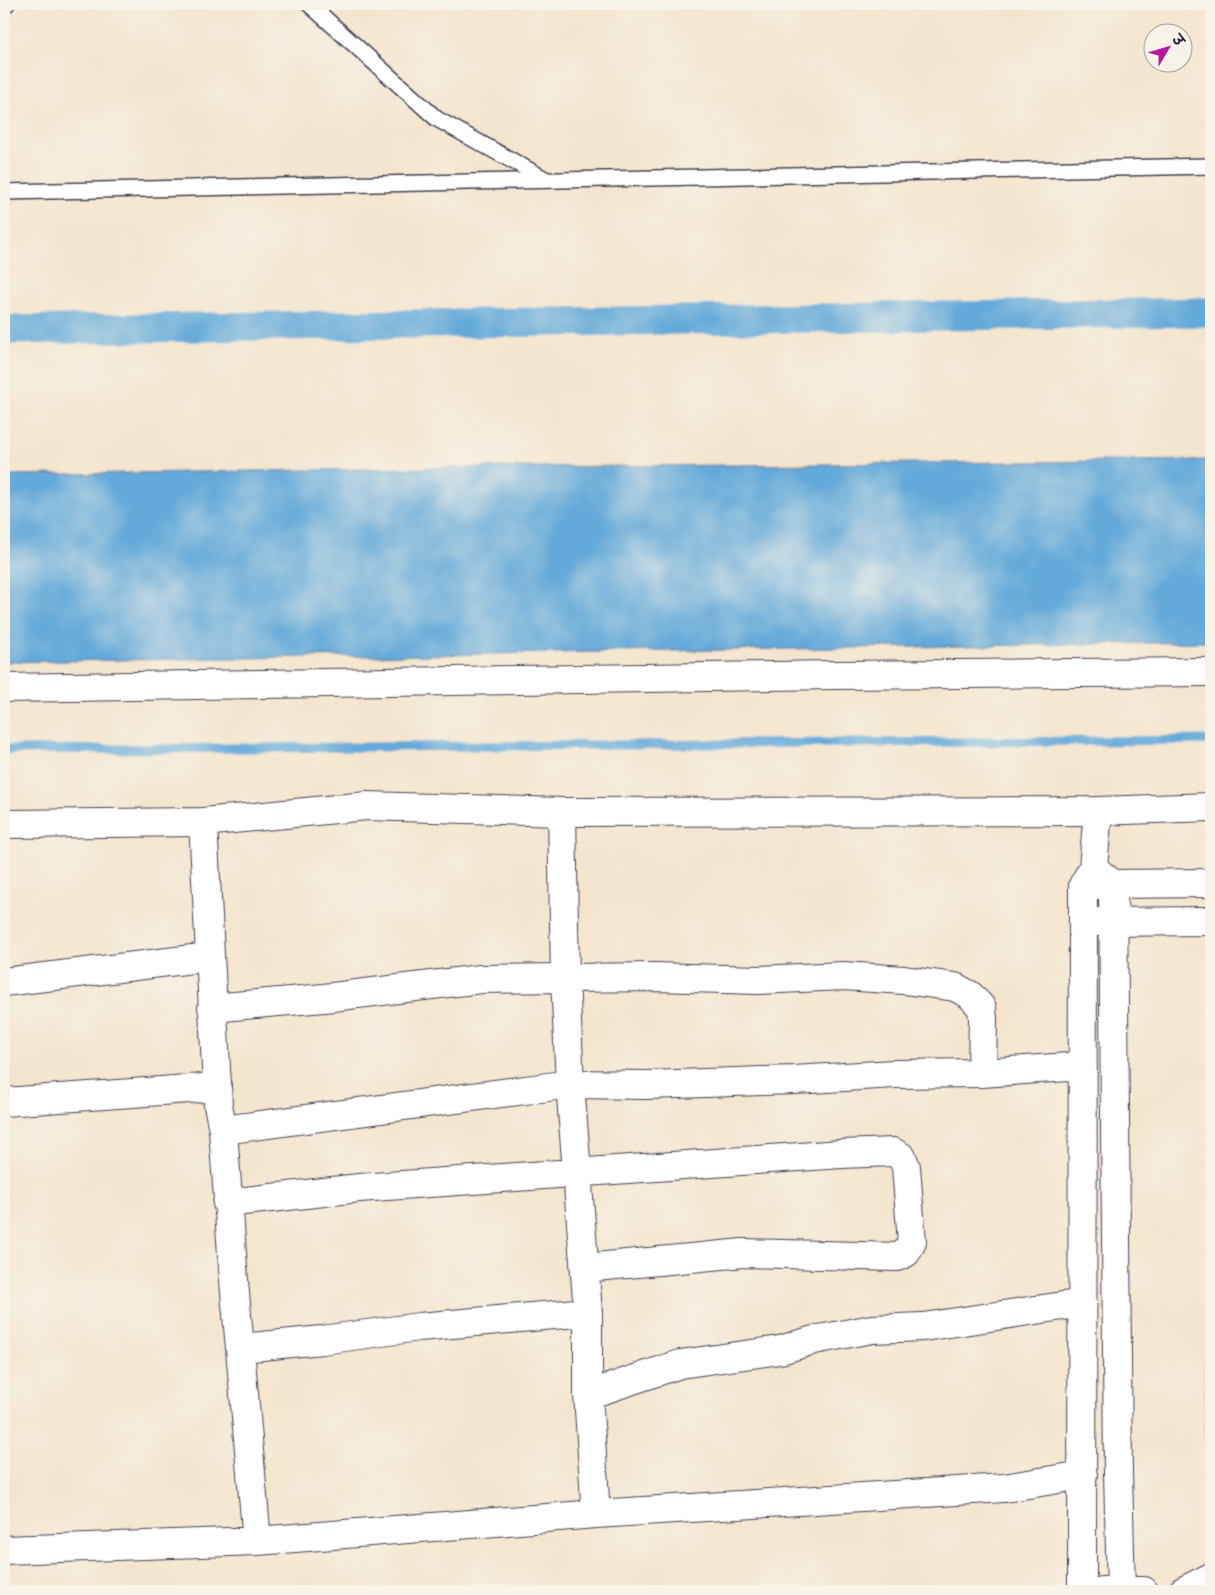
<svg xmlns="http://www.w3.org/2000/svg" width="1215" height="1595" font-family="'Indie Flower','Playpen Sans Deva',sans-serif">
<style>
.green{fill:#addb88;stroke:#687e62}
.water{fill:#64a9d9;stroke:#43668a}
.lines{fill:none;stroke-linecap:round;stroke-linejoin:round}
.stream{stroke:#64a9d9;stroke-width:9}
.canal{stroke:#64a9d9;stroke-width:29}
.service-casing{stroke:#423f51;stroke-width:18}
.minor-casing{stroke:#423f51;stroke-width:30}
.tertiary-casing{stroke:#423f51;stroke-width:30}
.service{stroke:#fff;stroke-width:15}
.minor{stroke:#fff;stroke-width:28}
.tertiary{stroke:#fff;stroke-width:28}
</style>
<rect width="100%" height="100%" fill="#f7f3e8"/>
<filter id="ink" filterUnits="userSpaceOnUse"><feTurbulence type="fractalNoise" baseFrequency=".02" numOctaves="2"/><feDisplacementMap in="SourceGraphic" scale="10" xChannelSelector="R" yChannelSelector="G"/><feConvolveMatrix kernelMatrix="1 2 1 2 8 2 1 2 1" color-interpolation-filters="sRGB"/></filter>
<filter id="wash" filterUnits="userSpaceOnUse"><feTurbulence type="fractalNoise" baseFrequency=".0096" numOctaves="4" result="noise"/><feDisplacementMap in="SourceGraphic" scale="20" xChannelSelector="R" yChannelSelector="G"/><feGaussianBlur stdDeviation="1.12" result="paint"/><feColorMatrix in="noise" values="0 0 0 0 0 0 0 0 0 0 0 0 0 0 0 0 0 1.4 0 .05"/><feComposite in="paint" operator="in"/></filter>
<g filter="url(#wash)">
<rect width="100%" height="100%" fill="#f4e5ce"/>
<path class="green" d="M1205 1360H1211V1500H1207Z"/>
<path class="water" d="M1211 460V642L4 662V475L437 468Z"/>
<g class="lines">
<path class="stream" d="M4 750 1211 740"/>
<path class="canal" d="M4 330 1211 312"/>
</g>
</g>
<g filter="url(#ink)">
<g class="lines">
<g class="service-casing">
<path id="service" d="M4 4H7
M309 4 437 119 547 180
M4 192 1211 166"/>
</g>
<g class="minor-casing">
<path id="minor" d="M562 812 565 979 570 1084 588 1312V1395L596 1514
M203 822 218 1105 223 1130 234 1281 257 1541
M1093 868 1098 811
M1094 885 1113 884 1118 1473 1121 1591
M1095 922 1211 921
M4 982 209 957
M212 1008 324 998 481 979 655 977 759 980 843 976 904 980 955 987 970 995 982 1008 983 1019 982 1073
M4 1102 217 1087
M223 1130 570 1084 648 1085 794 1080 894 1074 982 1073 1083 1066
M227 1203 359 1188 841 1154 893 1152 902 1157 906 1167 912 1242 906 1253 897 1257 743 1253 585 1268
M241 1348 322 1340 419 1327 588 1312
M588 1395 680 1364 780 1350 814 1340 872 1329 923 1327 1083 1303
M4 1550 257 1541 596 1514 1004 1488 1083 1475
M1082 1591 1083 885 1093 868 1113 884 1211 883
M1102 1591H1144
M1183 1591 1211 1577"/>
</g>
<g class="tertiary-casing">
<path id="tertiary" d="M4 688 833 675 1211 672
M4 824 203 822 367 806 562 812 1098 811 1211 807"/>
</g>
<use href="#service" class="service"/>
<use href="#minor" class="minor"/>
<use href="#tertiary" class="tertiary"/>
</g>
</g>
<rect width="1215" height="1595" fill="none" stroke="#f7f3e8" stroke-width="20"/>
<g transform="translate(1168 48) rotate(52)"><circle r="24" fill="#f7f3e8" stroke="#a29fa3"/>
<path d="M0-4L9 19L0 12L-9 19Z" fill="#b5179e"/>
<text y="-8" font-size="14" font-weight="bold" text-anchor="middle" fill="#22223b">उ</text>
</g>
</svg>
